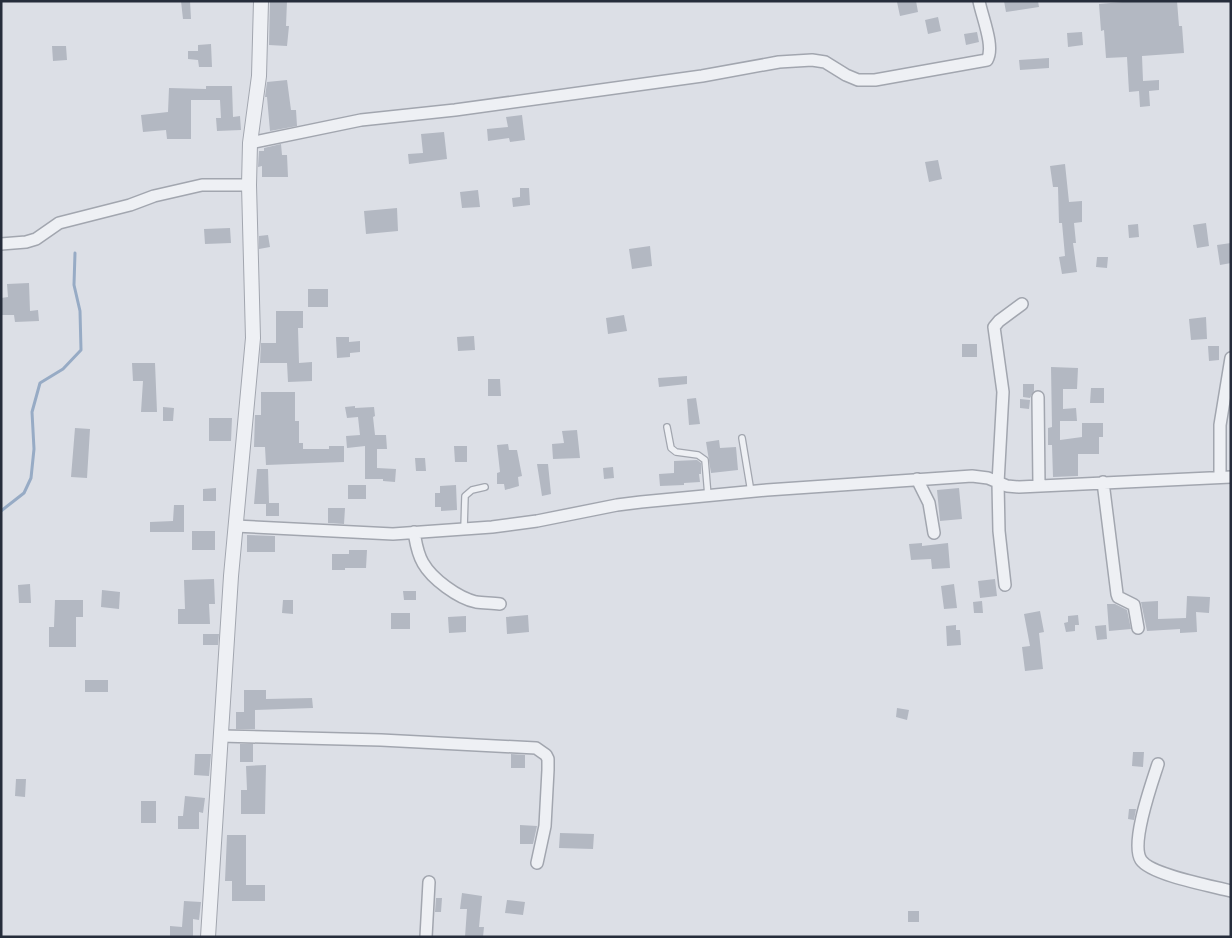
<svg xmlns="http://www.w3.org/2000/svg" width="1232" height="938" font-family="'Golos Text',sans-serif">
<style>
.lines{fill:none;stroke-linecap:round;stroke-linejoin:round}
.stream{stroke:#97abc5;stroke-width:3}
.building{fill:#b3b8c2}
.service-casing{stroke:#a2a6af;stroke-width:8}
.minor-casing{stroke:#a2a6af;stroke-width:14}
.tertiary-casing{stroke:#a2a6af;stroke-width:16}
.service{stroke:#eef0f4;stroke-width:5.5}
.minor{stroke:#eef0f4;stroke-width:11}
.tertiary{stroke:#eef0f4;stroke-width:14}
</style>
<rect width="100%" height="100%" fill="#dcdfe6"/>
<g class="lines">
<path class="stream" d="M1 511 24 493 31 478 34 449 32 412 40 383 63 369 81 350 80 311 74 285 75 253"/>
</g>
<path class="building" d="M181 1H190L191 19H183Z
M270 1H287L286 26H289L287 46 269 45Z
M903 1H916L918 12 900 16 897 2Z
M1004 1H1038L1039 7 1006 12Z
M1134 1H1177L1179 26H1182L1184 53 1142 56 1143 81 1159 80V90L1149 91 1150 106 1140 107 1139 91 1129 92 1127 57 1106 58 1104 30 1101 31 1099 4Z
M938 17 941 31 928 34 925 20Z
M977 32 979 42 966 45 964 34Z
M1082 32 1083 45 1068 47 1067 33Z
M211 44 212 67H199L198 60 188 59V51H198V45Z
M52 46H66L67 60 53 61Z
M1049 58V68L1020 70 1019 60Z
M287 80 291 110H296L297 126 270 131 267 97H265L267 82Z
M206 86H232L233 117 240 116 241 130 217 131 216 118H221L220 100H191V139H167L166 130 143 132 141 115 168 112 169 88 206 89Z
M522 115 525 140 510 142 509 138 488 141 487 129 508 127 506 117Z
M444 132 447 159 409 164 408 154 423 153 421 134Z
M281 144 282 155H287L288 177H262V166L258 167 259 151H264V148Z
M938 160 942 179 929 182 925 162Z
M1065 164 1069 202 1082 201V222L1074 223 1076 243H1073L1077 272 1062 274 1059 257 1065 256 1062 223H1059L1058 187H1053L1050 166Z
M520 188H529L530 205 513 207 512 198 520 197Z
M478 190 480 207 462 208 460 192Z
M397 208 398 231 366 234 364 211Z
M1206 223 1209 246 1197 248 1193 225Z
M1138 224 1139 237 1129 238 1128 225Z
M230 228 231 243 205 244 204 229Z
M268 235 270 247 259 249V236Z
M1231 243V263L1220 265 1217 245Z
M650 246 652 266 632 269 629 249Z
M1097 257H1108L1107 268 1096 267Z
M29 283 30 311 38 310 39 321 15 322 14 315H1V298L8 297 7 284Z
M308 289H328V307H308Z
M276 311H303V328H298L299 363 312 362V381L288 382 287 363H260L261 343H276Z
M624 315 627 331 608 334 606 318Z
M1206 317 1207 339 1191 340 1189 319Z
M474 336 475 350 458 351 457 337Z
M336 337H349V342L360 341V352L350 353V357L337 358Z
M962 344H977V357H962Z
M1208 346H1219V360L1209 361Z
M132 363H155L157 412H141L143 381H133Z
M1051 367 1078 368 1077 389H1063V409L1076 408 1077 421H1060V440L1082 437V423H1103V437H1099V454H1078V476L1053 477 1052 445H1048V428L1052 427Z
M687 376V384L659 387 658 378Z
M488 379H500L501 396H488Z
M1023 384H1034V391L1030 398 1023 397Z
M1091 388H1104V403H1090Z
M261 392H295V421H299V443H303V449H329V446H344V462L266 465 265 447H254L255 415H261Z
M696 398 700 424 689 425 687 399Z
M1020 399 1030 400 1029 409 1020 408Z
M355 406V408L374 407 375 416 373 417 375 435H386L387 449H377V468L396 469 395 482 383 481V479H365V446L347 448 346 436 360 435 358 417 347 418 345 407Z
M163 407 174 408 173 421H163Z
M209 418H232L231 441H209Z
M75 428 90 429 87 478 71 477Z
M577 430 580 458 553 459 552 444 564 443 562 431Z
M719 440 720 448 736 447 738 470 711 473 706 442Z
M508 444 509 450H517L522 476 518 477 519 486 505 490 504 484H497V473L500 472 497 445Z
M454 446H467V462H455Z
M415 458H425L426 471H416Z
M697 460 701 463V474H699L700 482 684 483V485L660 486 659 474 674 473V461Z
M537 464H548L551 494 542 496Z
M613 467 614 478 604 479 603 468Z
M257 469H268L269 503H279V516H266V504H254Z
M348 485H366V499H348Z
M456 485 457 510 441 511V507H435V493H440V486Z
M216 488V501H203V489Z
M959 488 962 519 940 521 937 490Z
M174 505H184V532H150V522L173 521Z
M328 508H345L344 524 328 523Z
M192 531H215V550H192Z
M247 535 275 536V552H247Z
M922 543V546L948 543 950 568 932 569 931 559 911 560 909 544Z
M349 550H367L366 568H345V570H332V554H349Z
M214 579 215 604H209L210 624H178V609H185L184 580Z
M995 579 997 596 980 598 978 581Z
M30 584 31 603H19L18 585Z
M954 584 957 608 944 609 941 586Z
M102 590 120 592 119 609 101 607Z
M403 591H416V600H404Z
M1187 596 1210 597 1209 613 1196 612 1197 632 1180 633V629L1147 631 1141 602 1158 601V619L1186 618Z
M55 600H83V617H76V647H49V627H54Z
M283 600H293V614L282 613Z
M982 601 983 613H974L973 602Z
M1107 604H1115L1127 610 1131 629 1109 631Z
M1040 611 1044 632 1039 633 1043 669 1025 671 1022 647 1030 646 1024 614Z
M391 613H410V629H391Z
M528 615 529 632 507 634 506 617Z
M1078 615 1079 625H1075V631L1066 632 1064 623 1068 622V616Z
M466 616V632L449 633 448 617Z
M956 625V630H960L961 645 947 646 946 626Z
M1106 625 1107 639 1097 640 1095 626Z
M203 634H219L218 645H203Z
M85 680H108V692H85Z
M244 690H266V699L312 698 313 708 255 710V729H236V712H244Z
M897 708 909 710 907 720 896 717Z
M240 744H253V762H240Z
M1133 752H1144L1143 767 1132 766Z
M195 754H211L209 776 194 775Z
M511 754 525 755V768H511Z
M266 765 265 814H241V790H247L246 766Z
M16 779H26L25 797 15 796Z
M185 796 205 798 203 813 199 812V829H178V816H183Z
M141 801H156V823H141Z
M1129 809H1136L1134 820 1128 819Z
M520 825 537 826 533 844H520Z
M560 833 594 834 593 849 559 848Z
M227 835H246V885H265V901H232V881H225Z
M462 893 482 896 479 927H484L483 937H465L467 909H460Z
M436 898H442L441 912H435Z
M507 900 525 902 523 915 505 913Z
M184 901 201 902 199 920 193 919V937H170V926L182 927Z
M908 911H919V922H908Z"/>
<g class="lines">
<g class="service-casing">
<path id="service" d="M667 427 671 448 676 452 698 455 705 460 708 496
M742 438 751 492
M464 529 465 496 472 490 485 487"/>
</g>
<g class="minor-casing">
<path id="minor" d="M250 143 361 120 455 110 702 76 779 62 812 60 825 62 846 75 858 80H875L987 60C995 47 982 17 979 1
M1 244 26 242 36 239 59 223 130 205 154 196 202 185H249
M1038 397 1039 486
M1220 477V425L1231 358
M917 479 929 503 934 533
M1103 482 1117 594 1118 597 1134 605 1138 628
M235 526 393 534 492 527 537 521 617 505 641 502 767 490 972 476 988 478 1007 486 1019 487 1231 477
M414 532C416 543 417 553 423 563 432 579 458 598 476 602 484 603 492 603 500 604
M1005 585 999 531 998 483 1003 392 994 327 999 321 1022 304
M221 736 381 740 536 748 546 755 548 759V770L545 826 537 863
M1158 764C1152 783 1130 843 1141 860 1151 875 1212 886 1231 891
M426 937 429 882"/>
</g>
<g class="tertiary-casing">
<path id="tertiary" d="M208 937 231 576 253 338 249 185 250 143 259 76 261 1"/>
</g>
<use href="#service" class="service"/>
<use href="#minor" class="minor"/>
<use href="#tertiary" class="tertiary"/>
</g>
<rect width="1232" height="938" fill="none" stroke="#262d3b" stroke-width="5"/>
</svg>
